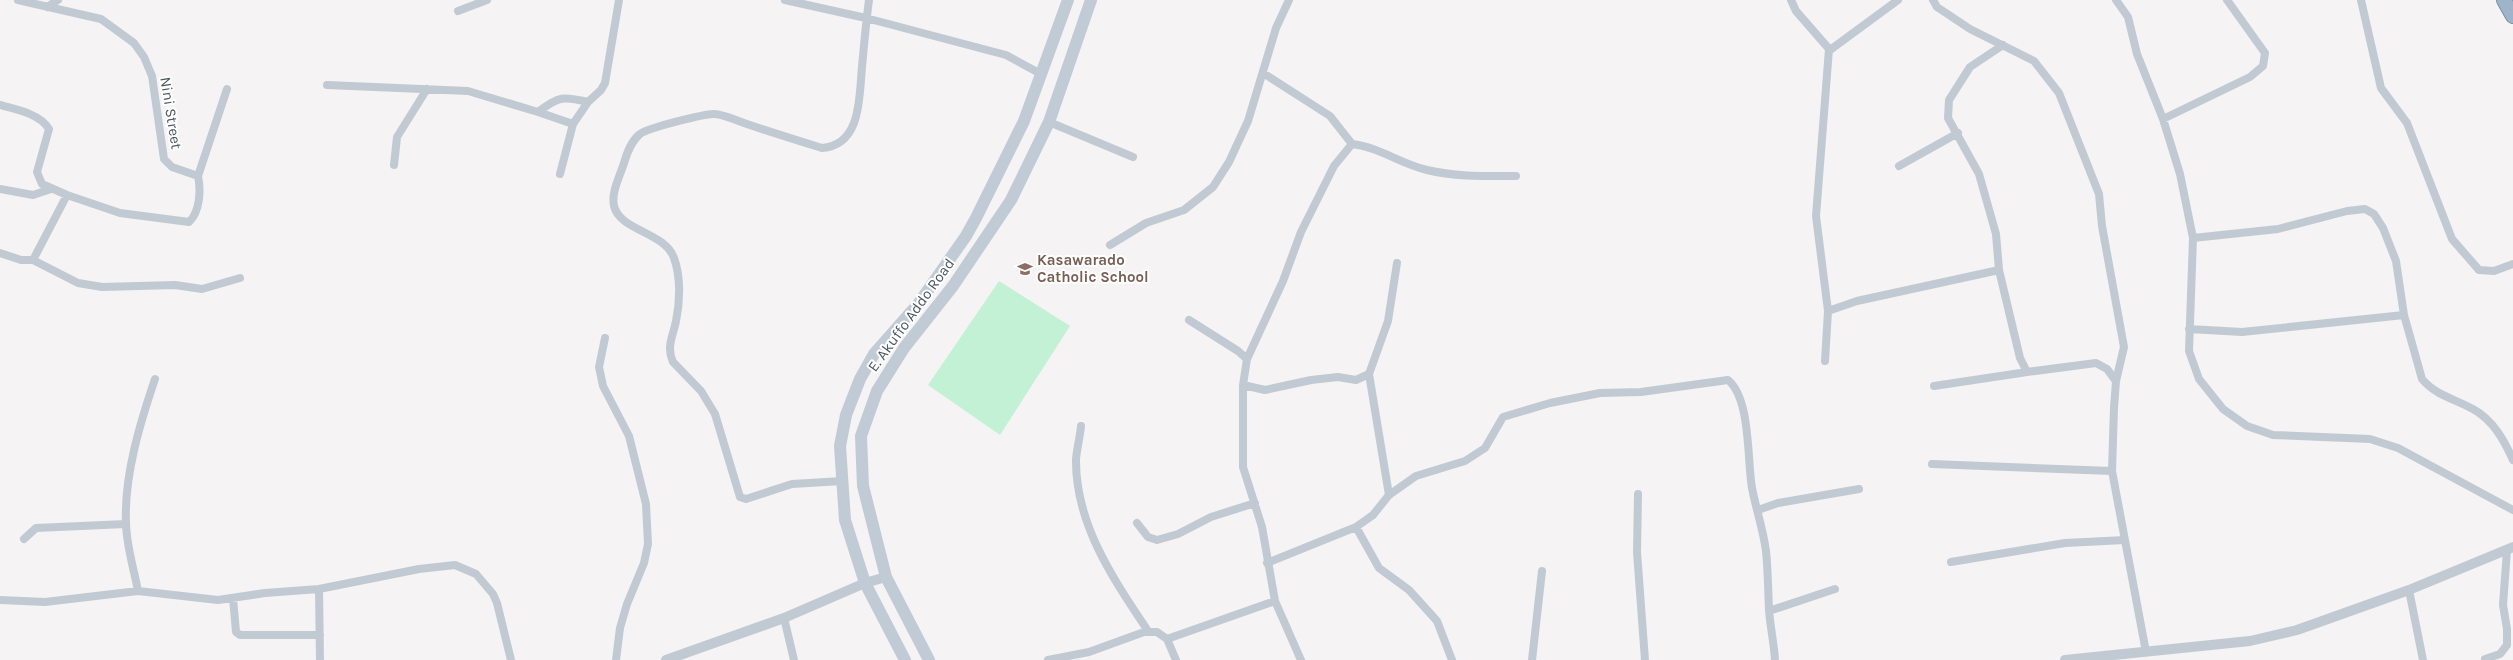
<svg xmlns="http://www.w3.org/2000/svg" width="2513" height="660" font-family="Karla,sans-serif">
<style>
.grass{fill:#c3f1d5}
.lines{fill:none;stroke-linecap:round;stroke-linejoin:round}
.trunk-casing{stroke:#7690ad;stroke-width:16}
.minor{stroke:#c1cad2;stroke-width:8}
.tertiary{stroke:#c1cad2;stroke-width:10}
.secondary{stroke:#c1cbd6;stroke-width:12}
.trunk{stroke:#9fb4c9;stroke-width:14}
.labels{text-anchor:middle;stroke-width:4;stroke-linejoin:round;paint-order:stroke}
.street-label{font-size:15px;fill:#4a5661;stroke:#fff}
.education-label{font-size:15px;font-weight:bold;fill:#785e54;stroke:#fff;text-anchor:start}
</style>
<rect width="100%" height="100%" fill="#f5f3f3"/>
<path class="grass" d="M999 281 1070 326 1000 435 928 385Z"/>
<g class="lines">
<g class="trunk-casing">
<path id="trunk" d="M2504 0 2513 16"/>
</g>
<path class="minor" d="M18 0 101 19 134 43 144 57 152 76 164 159 172 167 198 176
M785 0 866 18 1006 55 1041 74
M1791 0 1796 11 1830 50 1898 0
M1933 0 1937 7 1970 29 2034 61 2059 93 2099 194 2102 226 2124 347 2116 381 2114 408 2112 471 2146 652
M2116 0 2128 17 2137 54 2163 119 2180 174 2193 238 2189 351 2199 379 2223 409 2247 426 2273 435 2370 439 2398 448 2513 510
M2361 0 2381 88 2407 123 2452 239 2479 270 2494 271 2513 264
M47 7 58 0
M458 11 487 0
M2003 45 1970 67 1949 100 1948 118 1979 174 1996 234 1999 270 2020 358 2027 372 2096 363 2107 369 2116 381
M1263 73 1330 116 1352 144
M327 85 468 91 538 112C559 96 563 96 588 102L601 90 605 83 619 0
M0 105C16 109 40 114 49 129L37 172 42 184 67 195 120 213 189 222C200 212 201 190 198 176L227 89
M538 112 573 124
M2163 119 2250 77 2263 66 2265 53 2227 0
M1049 122 1133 157
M394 165 397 137 427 89
M1899 166 1958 133
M560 174 573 124 588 102
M0 189 33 195 51 189
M2193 238 2278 229 2347 211 2365 209 2374 214 2383 228 2396 261 2404 315 2422 379C2435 395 2455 399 2473 409 2493 420 2504 440 2513 460
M1110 245 1146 223 1184 210 1213 187 1229 162 1248 121 1276 28 1289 0
M0 253 21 260H33L67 195
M33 260 78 283 102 287 175 285 202 289 240 278
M1828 311 1857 301 1999 270
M1189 320 1238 351 1247 359
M2189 329 2242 332 2404 315
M605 338 599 367 603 386 629 436 646 504 648 544 644 563 627 604 620 628 616 660
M1825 361 1828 311 1816 216 1829 49
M1243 385 1265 390 1311 380 1338 377 1356 380 1369 374
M1934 386 2027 372
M1081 426C1080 437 1077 448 1076 459 1075 524 1114 580 1148 631
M1932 464 2112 471
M842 481 792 484 746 499 740 497 715 414 701 391 673 362C666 347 673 336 676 321 680 302 681 277 674 258 665 232 620 231 614 206 611 192 620 176 624 163 627 153 631 141 640 134 647 128 707 113 715 114 725 115 735 120 744 123 770 132 796 140 822 148 862 145 859 96 862 67 864 45 866 22 869 0
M1638 494 1637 552 1645 660
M1389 495 1369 374 1388 321 1397 263
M1758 510 1778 503 1859 489
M1137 523 1148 537 1157 540 1178 534 1211 517 1255 503
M1356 527 1379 568 1409 590 1437 621 1452 660
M24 539 36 528 126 524
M1951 562 2065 543 2125 540
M1267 563 1356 527 1373 515 1389 495 1416 476 1465 461 1485 448 1503 417 1550 403 1600 393 1641 392 1728 380C1751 399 1747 460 1752 488 1756 509 1763 529 1766 551 1768 570 1768 589 1769 609 1770 626 1774 643 1775 660
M319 589 320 660
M2409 590 2423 660
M138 591C134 569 126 545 126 522 124 476 140 423 155 379
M233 598 236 632 240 635H320
M0 600 45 602 138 591 218 600 265 593 319 589 419 569 455 565 476 574 493 594 497 603 511 660
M1769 611 1835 589
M784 618 794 660
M1167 639 1275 601
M1167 639 1176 660
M2485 659 2500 654 2507 645V629L2503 605 2507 550
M1048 660 1089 652 1144 632H1157L1167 639
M1301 660 1275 601 1262 527 1243 467V385L1247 359 1283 281 1301 232 1334 166 1352 144C1379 147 1401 164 1427 170 1456 177 1487 176 1516 176
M1532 660 1542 571"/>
<path class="tertiary" d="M666 660 784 618 865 583 886 577
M2065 660 2250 641 2297 630 2409 590 2513 547"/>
<path class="secondary" d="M905 660 865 583 845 520 840 446 846 415 860 379 874 354 919 303 966 236 976 218 1024 121 1068 0
M929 660 886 577 863 486 861 436 877 391 904 348 953 286 1011 200 1049 122 1091 0"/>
<use href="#trunk" class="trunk"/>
</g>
<defs>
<g id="school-bare" transform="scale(1.2)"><path d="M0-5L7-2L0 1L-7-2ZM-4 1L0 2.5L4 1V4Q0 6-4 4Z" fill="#8d6e63" stroke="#fff" stroke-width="2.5" paint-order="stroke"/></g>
</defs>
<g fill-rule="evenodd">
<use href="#school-bare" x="1025" y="269"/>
</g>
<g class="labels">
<g class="street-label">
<text transform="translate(171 113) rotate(81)" y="5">Nini Street</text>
<text transform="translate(911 315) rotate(-54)" y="5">E. Akuffo Addo Road</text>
</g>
<g class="education-label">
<text x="1037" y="265">Kasawarado<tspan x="1037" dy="17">Catholic School</tspan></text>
</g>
</g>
</svg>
